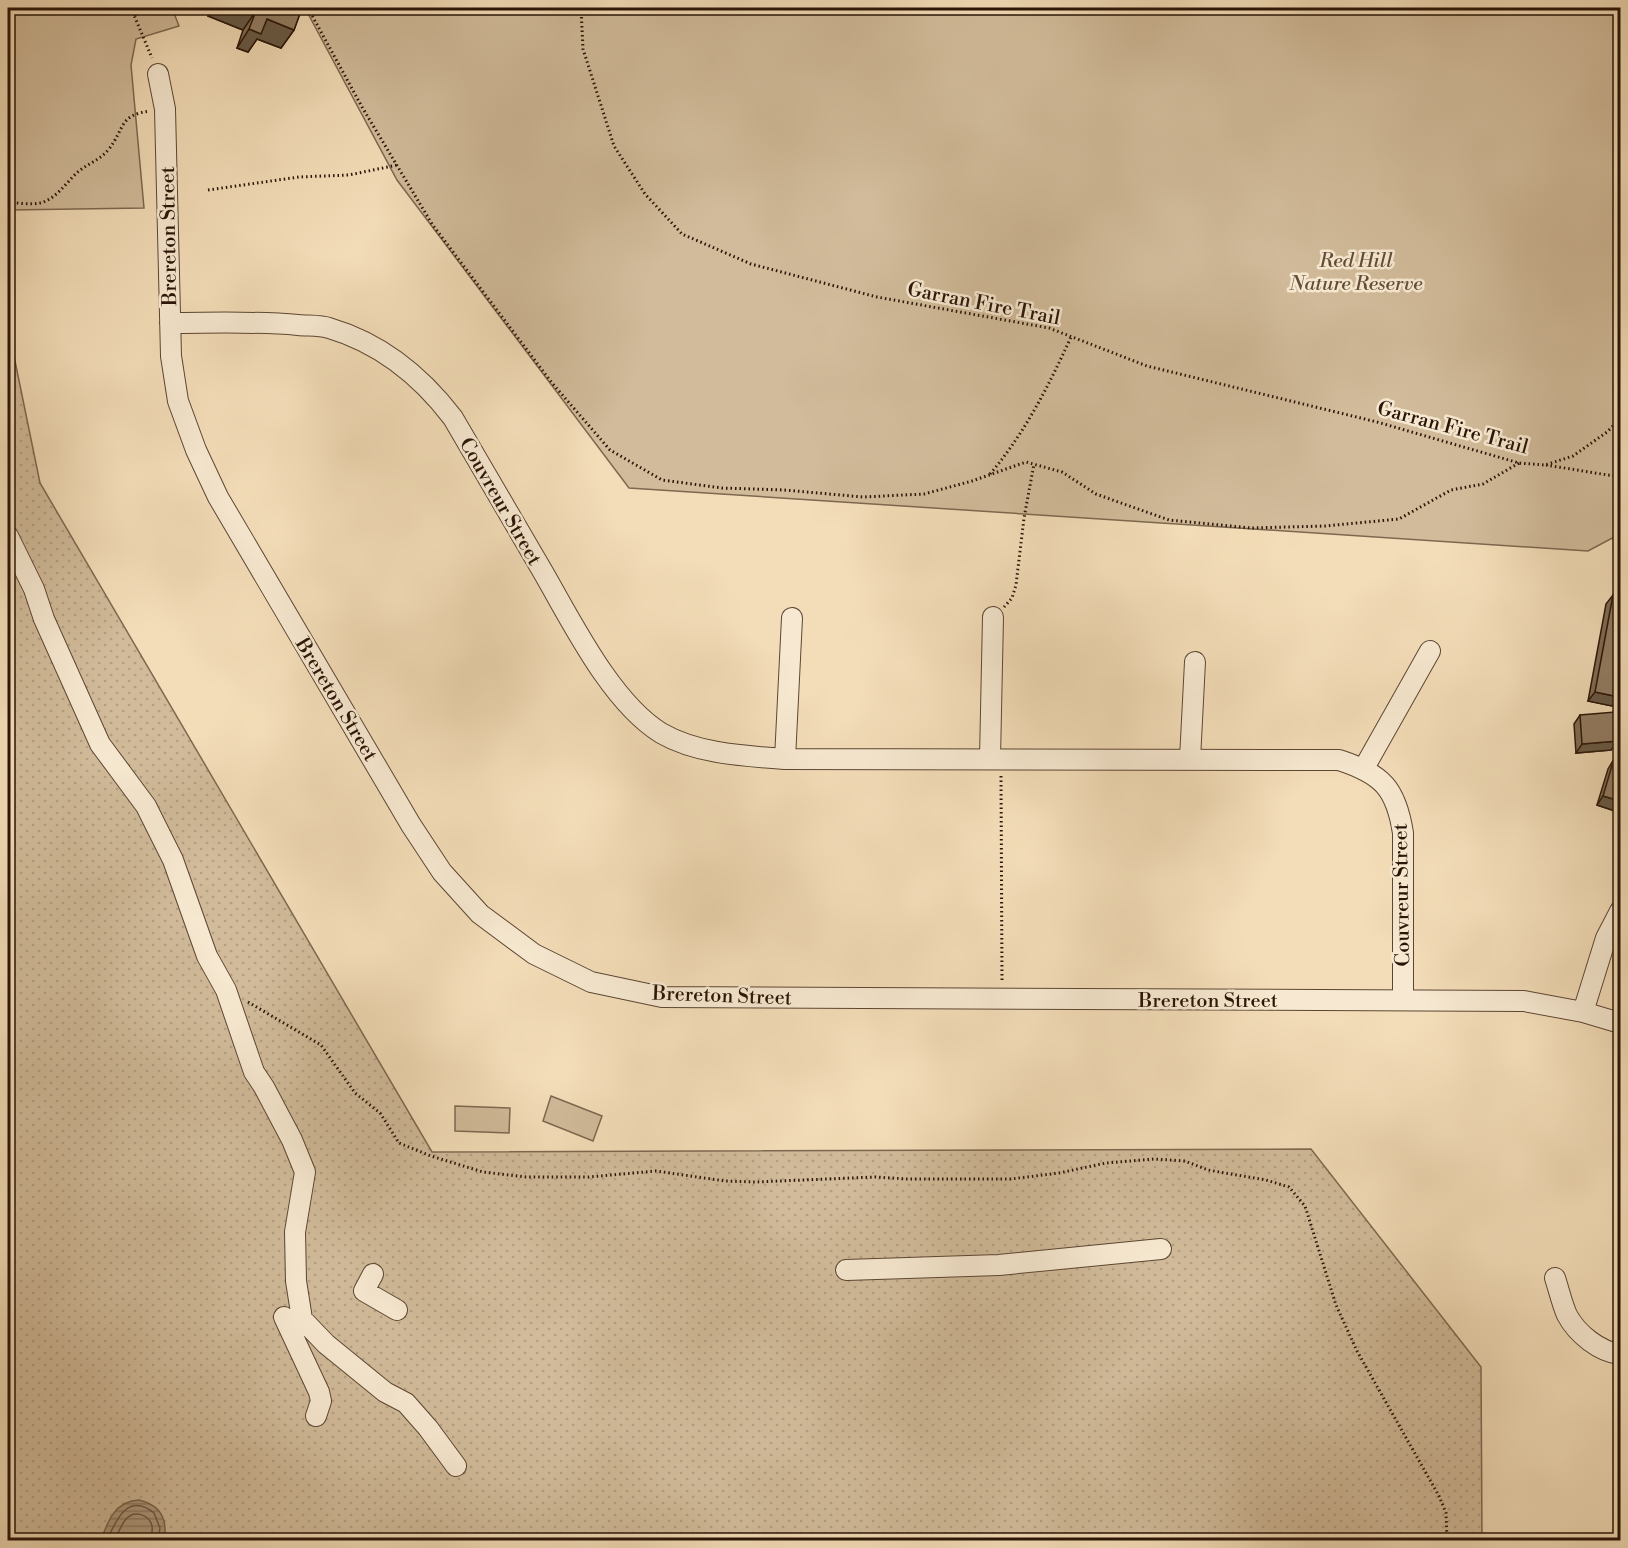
<svg xmlns="http://www.w3.org/2000/svg" width="1628" height="1548" font-family="'Libre Bodoni',serif">
<style>
.grass{fill:url(#grass-dots);stroke:#7d6850;stroke-width:1.5}
.green{fill:#d1bb9a;stroke:#7d6850;stroke-width:1.5}
.water{fill:url(#water-rules);stroke:#79644d;stroke-width:1.5}
.lines{fill:none;stroke-linecap:round;stroke-linejoin:round}
.shore{stroke:#6c5642;stroke-width:1.5}
.minor-casing{stroke:#5c4633;stroke-width:22}
.path{stroke:#291407;stroke-width:3;stroke-dasharray:1.5 3;stroke-linecap:butt}
.minor{stroke:#f7e9d1;stroke-width:20}
.wall{fill:#7e6c55;stroke:#291407;stroke-width:1.5}
.shaded-wall{fill:#665845;stroke:#291407;stroke-width:1.5}
.building{fill:#927d63;stroke:#291407;stroke-width:1.5}
.labels{text-anchor:middle;stroke-width:5;stroke-linejoin:round;paint-order:stroke}
.street-label{font-size:20px;fill:#291407;stroke:#f7e9d1}
.park-label{font-size:20px;font-style:italic;fill:#644e3a;stroke:#f7e9d1}
</style>
<defs>
<pattern id="grass-dots" width="8" height="8" patternUnits="userSpaceOnUse" patternTransform="scale(1.5)"><rect width="8" height="8" fill="#d1bb9a"/><path d="M2 2h.1M6 6h.1" fill="none" stroke="#b3a083" stroke-width="1.8" stroke-linecap="round"/></pattern>
<pattern id="water-rules" width="6" height="5" patternUnits="userSpaceOnUse" patternTransform="scale(1.5)"><rect width="6" height="5" fill="#ae997c"/><path d="M0 2.5h6" fill="none" stroke="#8e7c64"/></pattern>
</defs>
<rect width="100%" height="100%" fill="#f3ddb8"/>
<filter id="stains"><feTurbulence type="fractalNoise" baseFrequency=".00333" numOctaves="4"/><feColorMatrix values="0 0 0 0 .2 0 0 0 0 .09 0 0 0 0 .02 0 0 0 .5 -.17"/></filter>
<radialGradient id="worn" r=".72"><stop offset=".6" stop-color="#630" stop-opacity="0"/><stop offset="1" stop-color="#630" stop-opacity=".3"/></radialGradient>
<path class="grass" d="M8 327 40 483 432 1152 1311 1149 1481 1367 1482 1540H8Z"/>
<path class="green" d="M8 8H172L179 26 136 39 131 65 144 208 8 210Z
M305 8H1620V534L1588 551 629 488 397 180Z
M551 1096 602 1116 593 1141 543 1121Z
M455 1106 510 1108 509 1133 455 1131Z"/>
<path class="water" d="M139 1500C160 1505 168 1519 164 1540H101C108 1521 115 1501 139 1500Z"/>
<g class="lines">
<path class="shore" d="M107 1540C116 1520 128 1492 154 1513L160 1528 158 1540
M115 1540C118 1533 121 1525 126 1519 134 1510 149 1514 152 1526 153 1531 151 1536 151 1540"/>
<g class="minor-casing">
<path id="minor" d="M158 74 165 109 171 356 178 401 196 450 218 497 411 825 442 872 480 914 534 954 591 982 662 997 1524 1001 1583 1012 1620 1023
M170 323C212 323 255 321 298 325 308 326 320 325 329 328 380 343 421 376 453 418 483 469 513 521 543 572 572 622 611 702 661 733 697 754 745 756 785 759L1339 760C1382 774 1396 788 1403 833V1000
M8 536 34 589 44 619 100 744 146 806 173 860 207 956 226 990 254 1072 264 1087 292 1140 305 1172 295 1232 296 1281 302 1319 326 1344 385 1392 406 1403 428 1428 456 1466
M990 758 993 617
M785 759 792 618
M1190 759 1195 662
M1364 768 1430 651
M1583 1012 1606 938 1620 911
M846 1270 999 1265 1161 1249
M373 1274 364 1291 397 1310
M1555 1278C1559 1290 1562 1304 1567 1315 1577 1334 1600 1352 1620 1354
M284 1317 319 1392 321 1401 316 1416"/>
</g>
<path class="path" d="M131 8 152 58
M308 8 362 107 432 224 552 383 610 450 662 480 722 488 784 490 863 497 924 494 972 481 1026 462 1062 472 1096 494 1169 520 1251 528 1325 526 1399 519 1451 490 1483 484 1519 463
M581 8 583 49 614 146 645 194 682 234 751 264 877 297 1049 328 1147 366 1377 422 1519 463 1545 465 1573 456 1607 432 1620 419
M135 16 136 8
M208 190 299 177 349 175 397 165
M8 202C18 203 30 205 40 203 57 199 67 181 79 171 89 163 100 160 109 149 125 128 119 115 150 111
M1546 465 1620 477
M990 474C1025 433 1049 385 1071 337
M1004 607 1012 598 1016 585 1024 518 1034 464
M1001 776 1002 982
M248 1002 321 1045 355 1093 380 1113 399 1143 431 1156 483 1172 526 1177H589L656 1171 725 1181 756 1182 875 1177 907 1179H1011L1059 1173 1106 1163 1154 1159 1185 1161 1208 1170 1266 1180 1289 1187 1305 1206 1336 1305 1357 1351 1439 1496 1446 1513 1447 1540"/>
<use href="#minor" class="minor"/>
</g>
<path class="wall" d="M211 8H302L294 30 281 48 257 39 248 52 237 48 243 30 208 16Z
M1620 549V566L1615 556Z
M1613 595 1620 689 1612 706 1588 701 1606 604Z
M1580 715 1618 741 1611 750 1576 753 1574 724Z
M1614 759 1618 812 1597 805 1608 769Z"/>
<path class="shaded-wall" d="M214 8H246L256 11 243 30 208 16Z
M267 19 294 30 281 48 257 39 248 52 237 48 249 29Z
M1595 692 1619 697 1612 706 1588 701Z
M1618 741 1611 750 1576 753 1582 744Z
M1603 796 1620 801V808L1618 812 1597 805Z"/>
<path class="building" d="M246 8H302L294 30 267 19 261 34 249 29 256 11Z
M1613 595 1620 597V686L1619 697 1595 692Z
M1615 712 1618 741 1582 744 1580 715Z
M1614 759 1620 761V801L1603 796Z"/>
<g class="labels">
<g class="street-label">
<text transform="translate(168 236) rotate(-91)" y="7">Brereton Street</text>
<text transform="translate(984 303) rotate(11)" y="7">Garran Fire Trail</text>
<text transform="translate(1453 427) rotate(15)" y="7">Garran Fire Trail</text>
<text transform="translate(501 501) rotate(60)" y="7">Couvreur Street</text>
<text transform="translate(337 699) rotate(59)" y="7">Brereton Street</text>
<text transform="translate(1401 895) rotate(-91)" y="7">Couvreur Street</text>
<text transform="translate(722 995) rotate(2)" y="7">Brereton Street</text>
<text x="1208" y="1007">Brereton Street</text>
</g>
<g class="park-label">
<text x="1356" y="267">Red Hill<tspan x="1356" dy="23">Nature Reserve</tspan></text>
</g>
</g>
<rect width="1628" height="1548" fill="none" stroke="#f3ddb8" stroke-width="30"/>
<rect x="9" y="9" width="1610" height="1530" fill="none" stroke="#291407" stroke-width="3"/>
<rect x="15" y="15" width="1598" height="1518" fill="none" stroke="#291407" stroke-width="1.5"/>
<rect width="100%" height="100%" filter="url(#stains)"/>
<rect width="100%" height="100%" fill="url(#worn)"/>
</svg>
